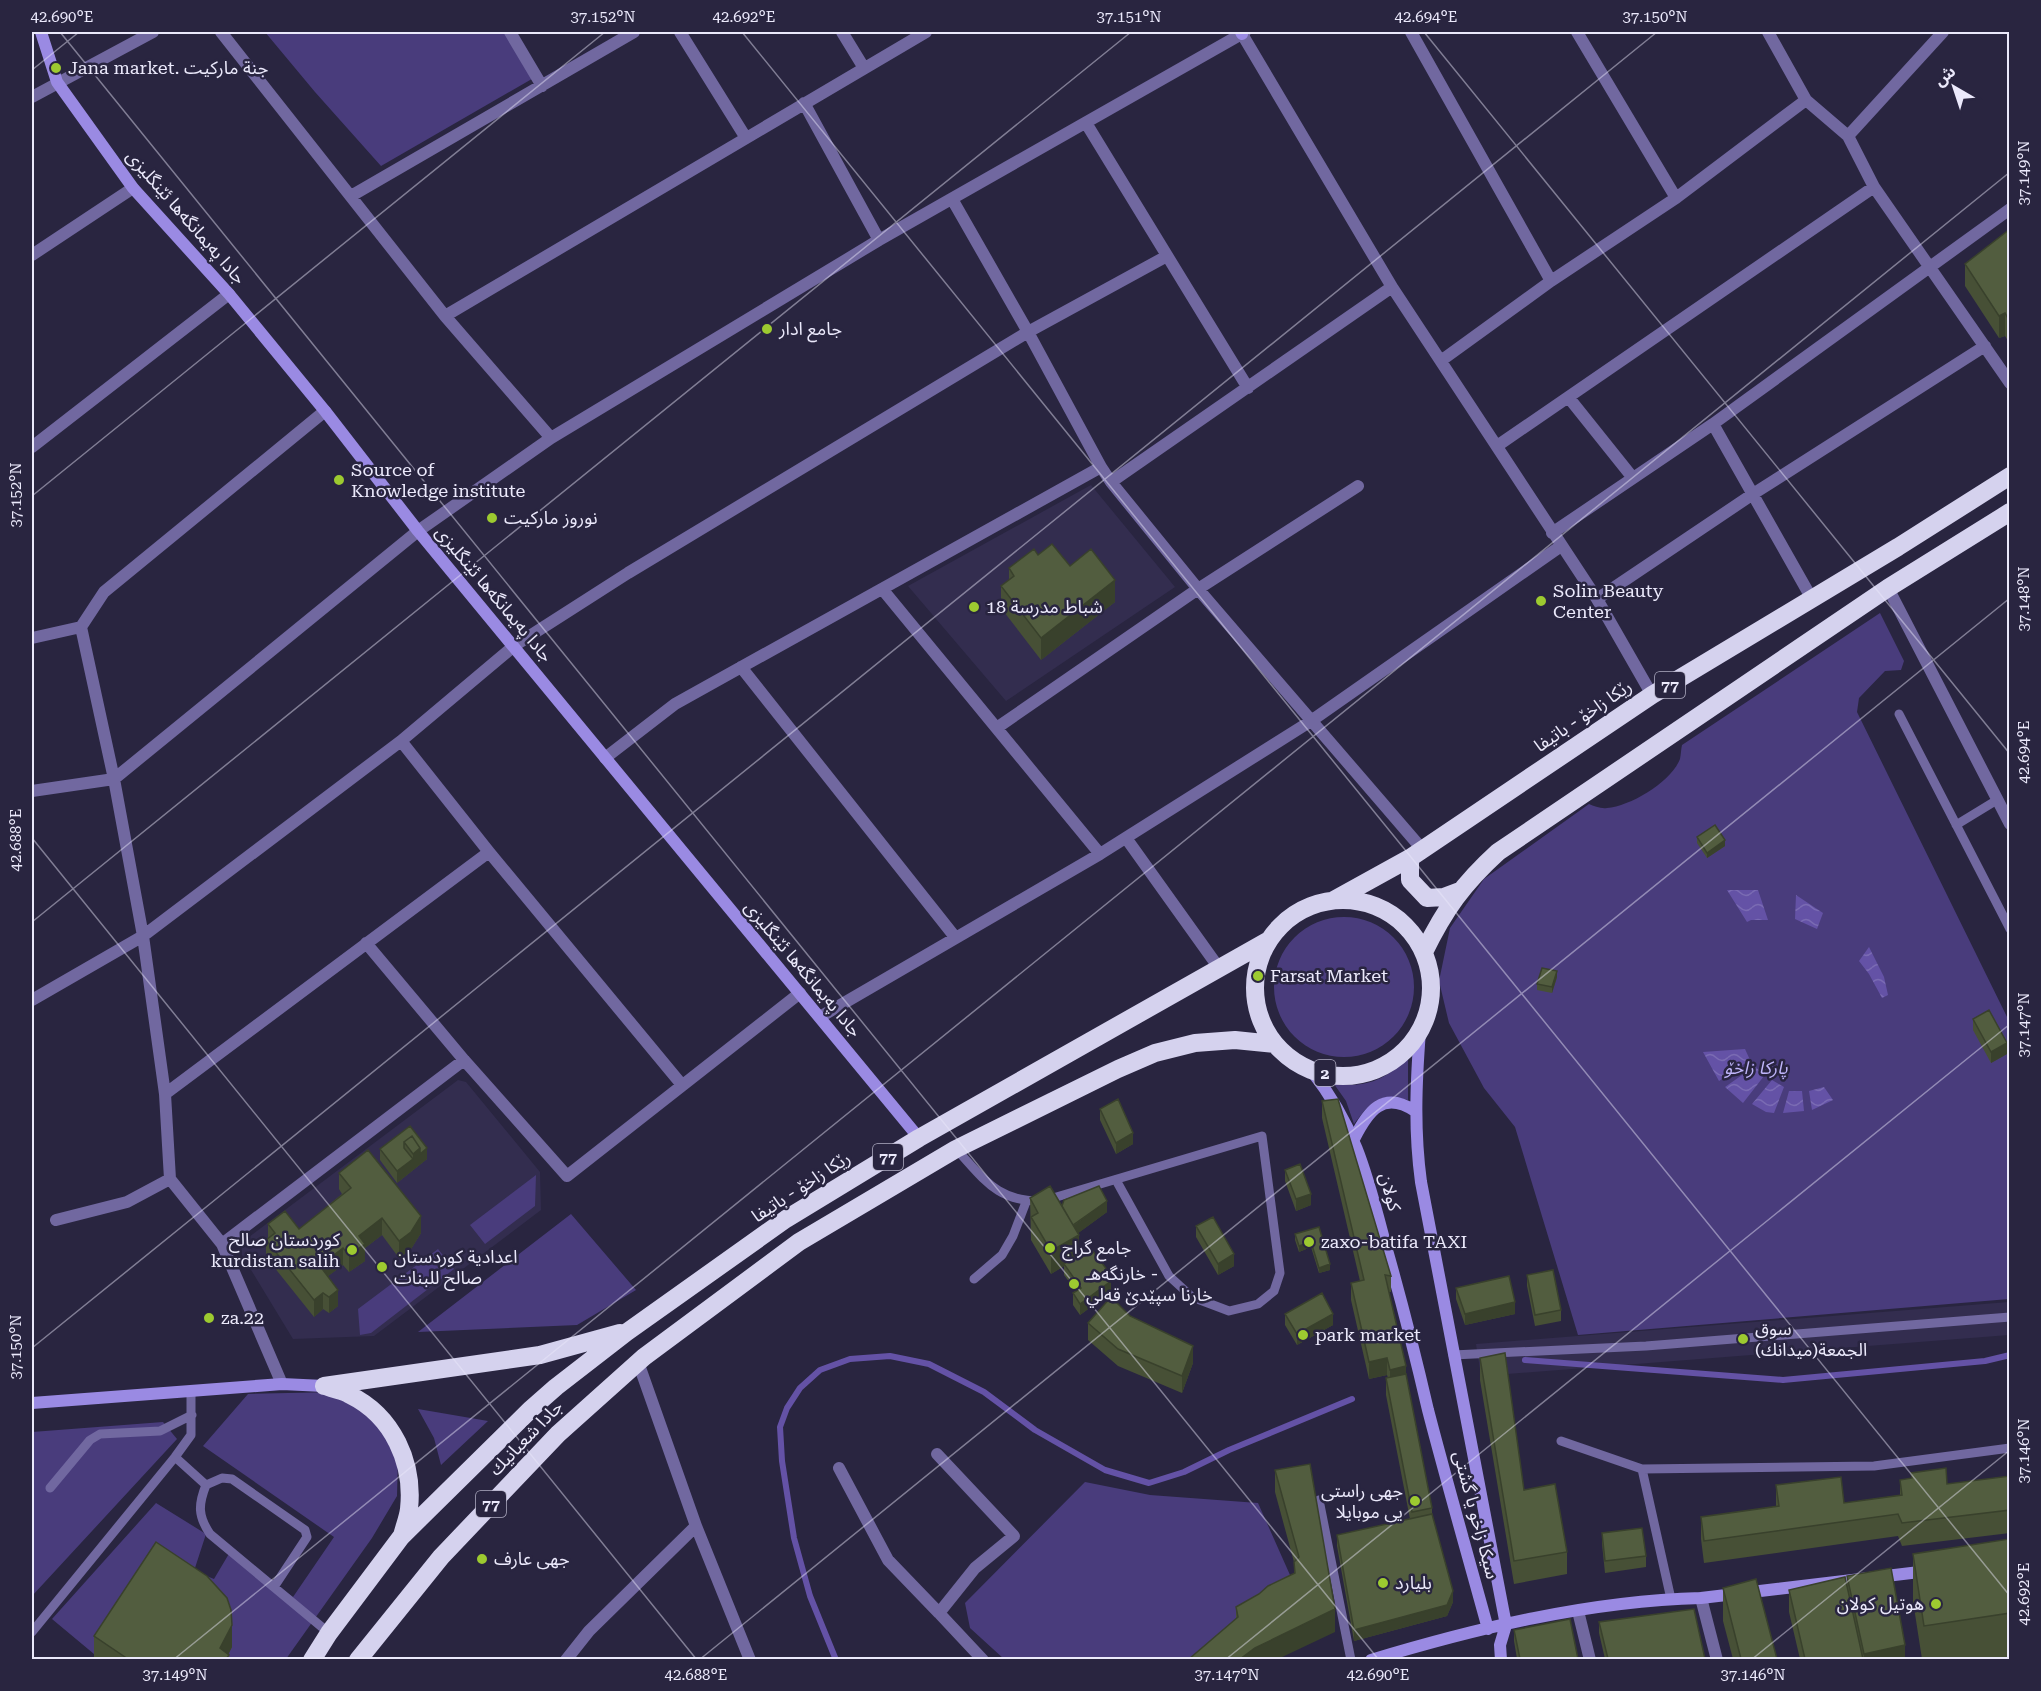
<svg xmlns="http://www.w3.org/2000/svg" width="2041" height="1691" font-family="'Roboto Serif','Noto Sans Arabic',serif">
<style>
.built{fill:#332d4f}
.green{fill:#493c7c}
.water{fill:url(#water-waves)}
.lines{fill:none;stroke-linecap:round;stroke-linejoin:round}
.stream{stroke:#6452a6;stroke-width:6}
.lane{stroke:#7168a0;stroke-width:9}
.street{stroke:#7168a0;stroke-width:12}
.secondary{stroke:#9a8ae3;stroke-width:12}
.highway{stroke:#d5d2ee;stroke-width:18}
.wall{fill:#475036}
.shaded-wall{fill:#39412c}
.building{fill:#525d3f;stroke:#39412c;stroke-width:1.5}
.ticks{fill:none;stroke:#ebe9fb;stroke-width:1.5;stroke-opacity:0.45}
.poi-dot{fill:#9dca30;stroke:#292540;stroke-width:2}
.labels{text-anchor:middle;stroke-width:5;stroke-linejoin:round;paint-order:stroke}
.shield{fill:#292540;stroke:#b1aec3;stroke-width:1.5}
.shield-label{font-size:16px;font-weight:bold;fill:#ebe9fb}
.poi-label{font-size:18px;fill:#ebe9fb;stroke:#292540;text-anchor:start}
.street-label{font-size:18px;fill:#ebe9fb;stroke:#292540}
.park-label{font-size:18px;font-style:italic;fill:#bfb5fa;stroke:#292540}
.neatline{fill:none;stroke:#ebe9fb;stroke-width:2}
.ticks-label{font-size:15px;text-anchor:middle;fill:#ebe9fb}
</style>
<defs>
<pattern id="water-waves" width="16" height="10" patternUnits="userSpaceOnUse" patternTransform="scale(1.5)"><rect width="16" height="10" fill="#6452a6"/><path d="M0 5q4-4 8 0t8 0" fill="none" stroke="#7a6bb3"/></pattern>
</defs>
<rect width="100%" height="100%" fill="#292540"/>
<path class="built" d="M1091 485 1175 587 1006 701 908 586Z
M458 1080 466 1082 540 1172 541 1210 374 1336 293 1339 242 1255 241 1243Z
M2009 1302V1335L1481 1376 1476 1344Z"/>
<path class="green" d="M265 32H508L537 76 381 166 315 92Z
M1880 613 1904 661 1901 670 1885 671 1859 698 1857 712 2009 1021V1299L1578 1335 1515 1127 1484 1088 1449 1023 1439 981 1450 928 1484 879 1589 804C1594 806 1601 809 1607 808 1631 806 1671 782 1680 759 1681 754 1681 749 1682 745Z
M1274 987a70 70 0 1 1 140 0a70 70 0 1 1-140 0Z
M1408 1057V1100C1378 1093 1372 1100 1354 1124L1346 1101 1334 1084C1366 1088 1386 1080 1408 1057Z
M536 1175 535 1206 485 1244 470 1225Z
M571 1214 636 1290 577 1325 418 1332Z
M438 1249 454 1269 371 1333 360 1335 358 1309Z
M334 1392 377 1421 398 1456 397 1496 372 1538 286 1659H100L52 1619 156 1503 206 1534 194 1571 214 1579 230 1552 293 1597 334 1537 203 1446 248 1394Z
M418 1409 488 1421 441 1465 434 1438Z
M163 1422 177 1439 32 1596V1432Z
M1085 1482 1150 1495 1258 1503 1290 1575 1288 1593 1202 1659H1004L970 1628 965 1603Z"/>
<path class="water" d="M1727 890H1758L1768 920H1751L1747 922Z
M1796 895 1823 913 1817 929 1795 919Z
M1869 947 1884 977 1888 995 1882 998 1869 974 1859 961Z
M1745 1049 1750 1060 1719 1081 1703 1052Z
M1755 1066 1764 1076 1743 1103 1725 1087Z
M1772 1080 1784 1087 1774 1113 1766 1112 1752 1104Z
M1824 1087 1833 1100 1812 1110 1809 1091Z
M1789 1091H1802L1804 1111 1783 1113Z"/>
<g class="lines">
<path class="stream" d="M1525 1360 1783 1380 1985 1361 2010 1355
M836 1660 810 1596 794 1538 782 1461 780 1427 787 1408 800 1388 820 1370 850 1359 890 1356 929 1364 984 1392 1035 1430 1105 1470 1149 1483 1184 1472 1229 1450 1352 1399"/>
<path class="lane" d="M1899 714 2010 929
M1956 825 1997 800
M956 1149C985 1180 997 1202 1043 1201L1262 1136 1280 1273 1274 1291 1258 1304 1229 1311 1192 1297 1169 1276 1116 1180
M974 1279 1002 1255 1013 1236 1026 1202
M1453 1355 1646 1346 2010 1317
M1561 1441 1642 1469 1874 1466 2010 1448
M175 1457 206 1485C198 1505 198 1516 210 1534L329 1633
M1642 1469 1671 1599
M206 1485 222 1478 232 1479 305 1530 307 1537 274 1587
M50 1488 90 1440 100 1434 160 1431 192 1415
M1319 1500 1351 1660
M32 1632 175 1457 191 1435V1391"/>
<path class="street" d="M221 32 445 316 551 438
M510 32 542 86
M680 32 746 138
M842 32 864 68
M1411 32 1551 281
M1577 32 1676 198
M1768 32 1806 100 1848 136 1874 187 2010 383
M1242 34 1392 287 1597 599 1652 695
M32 97 153 32
M804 103 879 240
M1086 123 1248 388
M1848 136 1943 32
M351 196 634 32
M952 199 1028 332 1101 467 1111 482 1198 589 1422 849
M32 255 133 188
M445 316 926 32
M1442 360 1551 281 1676 198 1806 100
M1569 398 1633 478
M1713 424 1812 599
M1497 446 1874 187
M32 447 229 294
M1111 482 1392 287
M1552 533 1713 424 2010 209
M1888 588 2010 824
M883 590 1100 854
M1597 599 1753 494 1985 346
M81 627 114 779 143 936 165 1094 170 1179 222 1244 282 1384
M32 638 81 627 104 592 325 411
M741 667 955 937
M998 727 1198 589 1358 486
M401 741 489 852 682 1085
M605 758 675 704 1101 467
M32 791 114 779 418 531 551 438 879 240 1245 32
M1126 838 1219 968
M366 943 464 1060 567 1176 800 993
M32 1000 143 936 401 741 514 646 628 573 1028 332 1167 256
M820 1017 1100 854 1311 721 1561 546
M165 1094 489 852
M56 1220 127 1202 170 1179
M222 1244 464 1060
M638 1362 696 1526 750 1660
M937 1454 1014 1536 975 1568 939 1613 983 1660
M839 1468 888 1560 939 1613
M1701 1598 1717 1660
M1578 1611 1590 1660
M566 1660 589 1631 696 1526"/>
<path class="secondary" d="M41 32 57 82 133 188 229 294 325 411 418 531 919 1138
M1241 32 1242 34
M1420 1031C1416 1083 1414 1130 1421 1182L1506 1625 1500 1645 1501 1660
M1311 1070C1356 1127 1367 1175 1385 1243 1401 1299 1415 1354 1428 1410 1447 1483 1468 1556 1488 1629
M1354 1139C1368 1111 1383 1090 1415 1111
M32 1403 282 1384 324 1386
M1371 1660C1477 1628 1589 1601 1701 1598L1928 1571"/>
<path class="highway" d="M1410 858V880L1427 898 1444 897 1460 891
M1334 900 1410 858 1652 695 1898 547 2010 476
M1255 988a88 88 0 1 1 176 0a88 88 0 1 1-176 0Z
M1424 952C1445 909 1463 884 1498 852L1888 588 2010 512
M324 1386 540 1355 620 1333
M328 1387C335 1390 344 1391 350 1395 393 1416 414 1463 409 1509 408 1518 404 1527 402 1536
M312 1660 329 1633 401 1537 531 1409 556 1387 627 1332 786 1219 919 1138 1269 940
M358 1660 441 1557 558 1434 644 1357 799 1242 956 1149 1118 1069 1155 1053 1195 1043 1235 1040 1275 1044"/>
</g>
<path class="wall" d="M2010 229V344L2005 336 1999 338 1965 286V264Z
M1038 555 1070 566 1115 602 1041 660 1001 608V586L1009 580V568Z
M1697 837 1725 846 1707 858 1697 843Z
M1557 977 1552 993 1537 990V984Z
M1973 1019 2007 1054 1991 1063 1973 1030Z
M1322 1101 1391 1276V1292H1389L1432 1508V1514L1453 1602 1447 1616 1354 1641 1337 1546V1535L1410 1519 1386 1395V1378H1388L1387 1375 1369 1379 1351 1300V1283L1360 1281 1322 1118Z
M1100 1109 1133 1144 1116 1154 1100 1120Z
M410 1126 427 1159 397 1183 380 1160V1149Z
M1285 1170 1311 1205 1296 1211 1285 1181Z
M339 1173 421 1233 411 1249 399 1258 382 1235 365 1248V1261L349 1272 343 1265 328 1276 338 1306 329 1313 323 1309 314 1317 266 1257V1240L268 1238V1224L299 1229 342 1194 339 1189Z
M1030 1198 1062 1206 1107 1212 1078 1233 1079 1254 1111 1292 1080 1315 1073 1305V1293L1076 1291 1064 1275V1266L1051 1274 1031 1240Z
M1196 1226 1234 1266 1218 1275 1196 1237Z
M1319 1227 1330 1270 1319 1273 1311 1247 1299 1252 1295 1240V1234Z
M1527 1275 1561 1310V1321L1535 1326 1527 1286Z
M1456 1288 1515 1314 1465 1325 1456 1299Z
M1285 1314 1333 1325 1297 1345 1285 1325Z
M1088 1323 1193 1363 1182 1393 1118 1366 1088 1340Z
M1480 1358 1524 1490 1567 1552V1574L1514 1584 1480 1380Z
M1275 1470 1335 1632 1236 1619V1607L1294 1574V1562L1275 1492Z
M1911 1473 1947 1484 2010 1476V1533L1902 1546 1898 1536 1704 1563 1701 1539V1517L1776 1507V1485L1844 1503 1900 1495V1480L1911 1479Z
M1602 1533 1646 1556V1567L1605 1573 1602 1544Z
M2010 1542V1659H1922L1913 1601V1554Z
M1847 1576 1905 1659H1800L1789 1612V1590L1847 1587Z
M1723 1588 1777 1659H1733L1723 1621Z
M1599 1622 1705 1659H1605L1599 1633Z
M1514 1630 1578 1659H1517L1514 1641Z
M94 1636 232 1647 228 1654 229 1659H96L94 1658Z"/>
<path class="shaded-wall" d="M2005 313V336L1999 338V316Z
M1115 580V602L1041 660V638Z
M1725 840V846L1707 858V853Z
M1557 971V977L1552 993V987Z
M2007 1043V1054L1991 1063V1052Z
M1133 1133V1144L1116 1154V1143Z
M420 1148H427V1159L397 1183V1171L413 1159V1154Z
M1311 1194V1205L1296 1211V1199Z
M1107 1201V1212L1073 1237V1226Z
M421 1216V1233L411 1249 399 1258V1241Z
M382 1218V1235L365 1248V1261L349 1272V1255L359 1236Z
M1079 1235V1257L1051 1274V1251Z
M1311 1242V1247L1299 1252V1246Z
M343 1248V1265L320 1282V1266Z
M1234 1254V1266L1218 1275V1264Z
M1330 1264V1270L1319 1273V1268Z
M1111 1281V1292L1080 1315V1304Z
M338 1290V1306L329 1313V1297Z
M323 1293V1309L314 1317V1300Z
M1515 1302V1314L1465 1325V1314Z
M1333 1314V1325L1297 1345V1334Z
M1193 1346V1363L1182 1393V1376Z
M1387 1358V1375L1369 1379V1362Z
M1406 1366V1383L1390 1387V1370Z
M1453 1591V1602L1447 1616 1354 1641V1630Z
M1335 1609V1632L1278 1659H1240L1255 1648Z
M232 1625V1647L226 1659 220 1648Z
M1905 1645V1659H1864V1654Z"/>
<path class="building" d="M2010 229V322L2005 313 1999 316 1965 264Z
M1052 544 1070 566 1091 549 1115 580 1041 638 1001 586 1014 576 1009 568 1034 549 1038 555Z
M1715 825 1725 840 1707 853 1697 837Z
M1542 968 1557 971 1552 987 1537 984Z
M1989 1010 2007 1043 1991 1052 1973 1019Z
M1118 1099 1133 1133 1116 1143 1100 1109Z
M1338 1099 1391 1276 1385 1275 1406 1366 1390 1370 1387 1358 1369 1362 1351 1283 1364 1280 1322 1101Z
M410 1126 427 1148 420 1154V1148L412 1136 404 1142V1148L413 1159 397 1171 380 1149Z
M412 1136 420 1148 413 1154 404 1142Z
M368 1150 421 1216 411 1232 399 1241 382 1218 359 1236 365 1244 349 1255 343 1248 320 1266 338 1290 329 1297 323 1293 314 1300 266 1240 275 1233 268 1224 285 1211 299 1229 351 1188 339 1173Z
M1300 1164 1311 1194 1296 1199 1285 1170Z
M1050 1186 1079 1235 1051 1251 1031 1217 1038 1213 1030 1198Z
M1099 1186 1107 1201 1073 1225 1062 1206 1064 1200Z
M1213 1217 1234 1254 1218 1264 1196 1226Z
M1319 1227 1330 1264 1319 1268 1311 1242 1299 1246 1295 1234Z
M1089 1246 1108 1271 1111 1281 1080 1304 1073 1293 1081 1288 1064 1264Z
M1553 1270 1561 1310 1535 1315 1527 1275Z
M1509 1276 1515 1302 1465 1314 1456 1288Z
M1322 1293 1333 1314 1297 1334 1285 1314Z
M1111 1297 1130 1316 1193 1346 1182 1376 1118 1349 1088 1323Z
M1505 1353 1524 1490 1555 1484 1567 1552 1514 1561 1480 1358Z
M1406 1374 1432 1508 1412 1512 1386 1378Z
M1310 1464 1335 1609 1255 1648 1240 1659H1189L1238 1617 1236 1607 1259 1594 1268 1586 1295 1573 1294 1562 1299 1557 1275 1470Z
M1946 1468 1947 1484 2010 1476V1510L1902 1523 1898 1514 1704 1541 1701 1517 1779 1506 1776 1485 1841 1477 1844 1503 1902 1495 1900 1480 1912 1478 1911 1473Z
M1432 1514 1453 1591 1447 1605 1354 1630 1337 1535Z
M1642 1528 1646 1556 1605 1561 1602 1533Z
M2009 1539 2010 1613 1924 1626 1913 1554Z
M156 1542 207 1576 227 1598 231 1610 232 1625 220 1648 229 1655 226 1659H128L94 1636Z
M1891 1568 1905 1645 1864 1654 1847 1576Z
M1845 1577 1863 1659H1805L1789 1590Z
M1756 1579 1777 1659H1741L1723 1588Z
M1694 1609 1705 1659H1608L1599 1622Z
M1570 1619 1578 1659H1520L1514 1630Z"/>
<path class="ticks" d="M60 32 1379 1660M742 32 2010 1596M1424 32 2010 754M32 70 79 32M32 496 605 32M32 838 697 1660M32 922 1131 32M32 1348 1657 32M173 1660 2010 172M699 1660 2010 598M1225 1660 2010 1024M1751 1660 2010 1450"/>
<g class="poi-dot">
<circle cx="56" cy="68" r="6"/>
<circle cx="767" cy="329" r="6"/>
<circle cx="339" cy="480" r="6"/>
<circle cx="492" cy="518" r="6"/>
<circle cx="1541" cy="601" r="6"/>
<circle cx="974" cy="607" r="6"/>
<circle cx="1258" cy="976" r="6"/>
<circle cx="1309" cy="1242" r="6"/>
<circle cx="1050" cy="1248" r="6"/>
<circle cx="352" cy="1250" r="6"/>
<circle cx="382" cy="1267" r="6"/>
<circle cx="1074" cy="1284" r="6"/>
<circle cx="209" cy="1318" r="6"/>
<circle cx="1303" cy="1335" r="6"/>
<circle cx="1743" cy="1339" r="6"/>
<circle cx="1415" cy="1501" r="6"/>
<circle cx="482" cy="1559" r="6"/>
<circle cx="1383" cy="1583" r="6"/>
<circle cx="1936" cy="1604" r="6"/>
</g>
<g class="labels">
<g class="shield">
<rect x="1655" y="672" width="30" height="26" rx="4.5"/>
<rect x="1314.5" y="1060" width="21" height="26" rx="4.5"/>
<rect x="873" y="1144" width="30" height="26" rx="4.5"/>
<rect x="476" y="1491" width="30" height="26" rx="4.5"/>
</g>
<g class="shield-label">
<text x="1670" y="691">77</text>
<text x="1325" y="1079">2</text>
<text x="888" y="1163">77</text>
<text x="491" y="1510">77</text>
</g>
<g class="poi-label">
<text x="68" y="74">Jana market. جنة ماركيت</text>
<text x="779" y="335">جامع ادار</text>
<text x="351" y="476">Source of<tspan x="351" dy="21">Knowledge institute</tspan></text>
<text x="504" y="524">نوروز ماركيت</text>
<text x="1553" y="597">Solin Beauty<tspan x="1553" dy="21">Center</tspan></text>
<text x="986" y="613">18 شباط مدرسة</text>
<text x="1270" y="982">Farsat Market</text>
<text x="340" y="1246" text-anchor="end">كوردستان صالح<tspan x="340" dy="21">kurdistan salih</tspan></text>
<text x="1321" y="1248">zaxo-batifa TAXI</text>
<text x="1062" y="1254">جامع گراج</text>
<text x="394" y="1263">اعدادية كوردستان<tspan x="394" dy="21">صالح للبنات</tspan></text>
<text x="1086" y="1280">خارنگه‌هـ -<tspan x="1086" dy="21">خارنا سپێدێ قه‌لي</tspan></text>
<text x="221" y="1324">za.22</text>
<text x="1755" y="1335">سوق<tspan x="1755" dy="21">الجمعة(ميدانك)</tspan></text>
<text x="1315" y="1341">park market</text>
<text x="1403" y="1497" text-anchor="end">جهى راستى<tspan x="1403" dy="21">يى موبايلا</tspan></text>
<text x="494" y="1565">جهى عارف</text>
<text x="1395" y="1589">بليارد</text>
<text x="1924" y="1610" text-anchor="end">هوتيل كولان</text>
</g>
<g class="street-label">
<text transform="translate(186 217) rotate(49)" y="6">جادا په‌يمانگه‌ها ئێنگليزى</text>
<text transform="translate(494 594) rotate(50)" y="6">جادا په‌يمانگه‌ها ئێنگليزى</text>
<text transform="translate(1583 716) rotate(-34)" y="6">رێکا زاخۆ - باتیفا</text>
<text transform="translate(803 969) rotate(50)" y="6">جادا په‌يمانگه‌ها ئێنگليزى</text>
<text transform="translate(801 1187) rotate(-33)" y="6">رێکا زاخۆ - باتیفا</text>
<text transform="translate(1390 1192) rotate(75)" y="6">كولان</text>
<text transform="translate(526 1438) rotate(-46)" y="6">جادا شعبانيك</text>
<text transform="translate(1476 1515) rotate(75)" y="6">سیکا زاخو یا گشتى</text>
</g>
<g class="park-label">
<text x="1756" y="1074">پارکا زاخۆ</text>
</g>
</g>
<rect width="2041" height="1691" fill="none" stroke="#292540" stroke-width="66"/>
<g transform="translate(1954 87) rotate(321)" stroke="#292540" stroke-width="4.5" paint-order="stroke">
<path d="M0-4.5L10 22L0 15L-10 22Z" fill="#ebe9fb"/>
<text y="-9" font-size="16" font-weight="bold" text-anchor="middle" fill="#ebe9fb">ش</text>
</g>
<rect x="33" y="33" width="1975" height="1625" class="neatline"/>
<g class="ticks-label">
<text x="62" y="22">42.690°E</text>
<text x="603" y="22">37.152°N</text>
<text x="744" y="22">42.692°E</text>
<text x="1129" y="22">37.151°N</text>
<text x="1426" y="22">42.694°E</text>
<text x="1655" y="22">37.150°N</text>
<text transform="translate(2024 173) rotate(-90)" y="5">37.149°N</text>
<text transform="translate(16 495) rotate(-90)" y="5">37.152°N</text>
<text transform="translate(2024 599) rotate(-90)" y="5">37.148°N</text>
<text transform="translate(2024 752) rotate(-90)" y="5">42.694°E</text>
<text transform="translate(16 840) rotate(-90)" y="5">42.688°E</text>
<text transform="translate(2024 1025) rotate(-90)" y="5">37.147°N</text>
<text transform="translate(16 1347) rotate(-90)" y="5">37.150°N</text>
<text transform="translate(2024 1451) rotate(-90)" y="5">37.146°N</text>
<text transform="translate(2024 1594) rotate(-90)" y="5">42.692°E</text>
<text x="175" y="1680">37.149°N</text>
<text x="696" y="1680">42.688°E</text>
<text x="1227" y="1680">37.147°N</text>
<text x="1378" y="1680">42.690°E</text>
<text x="1753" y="1680">37.146°N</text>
</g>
</svg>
